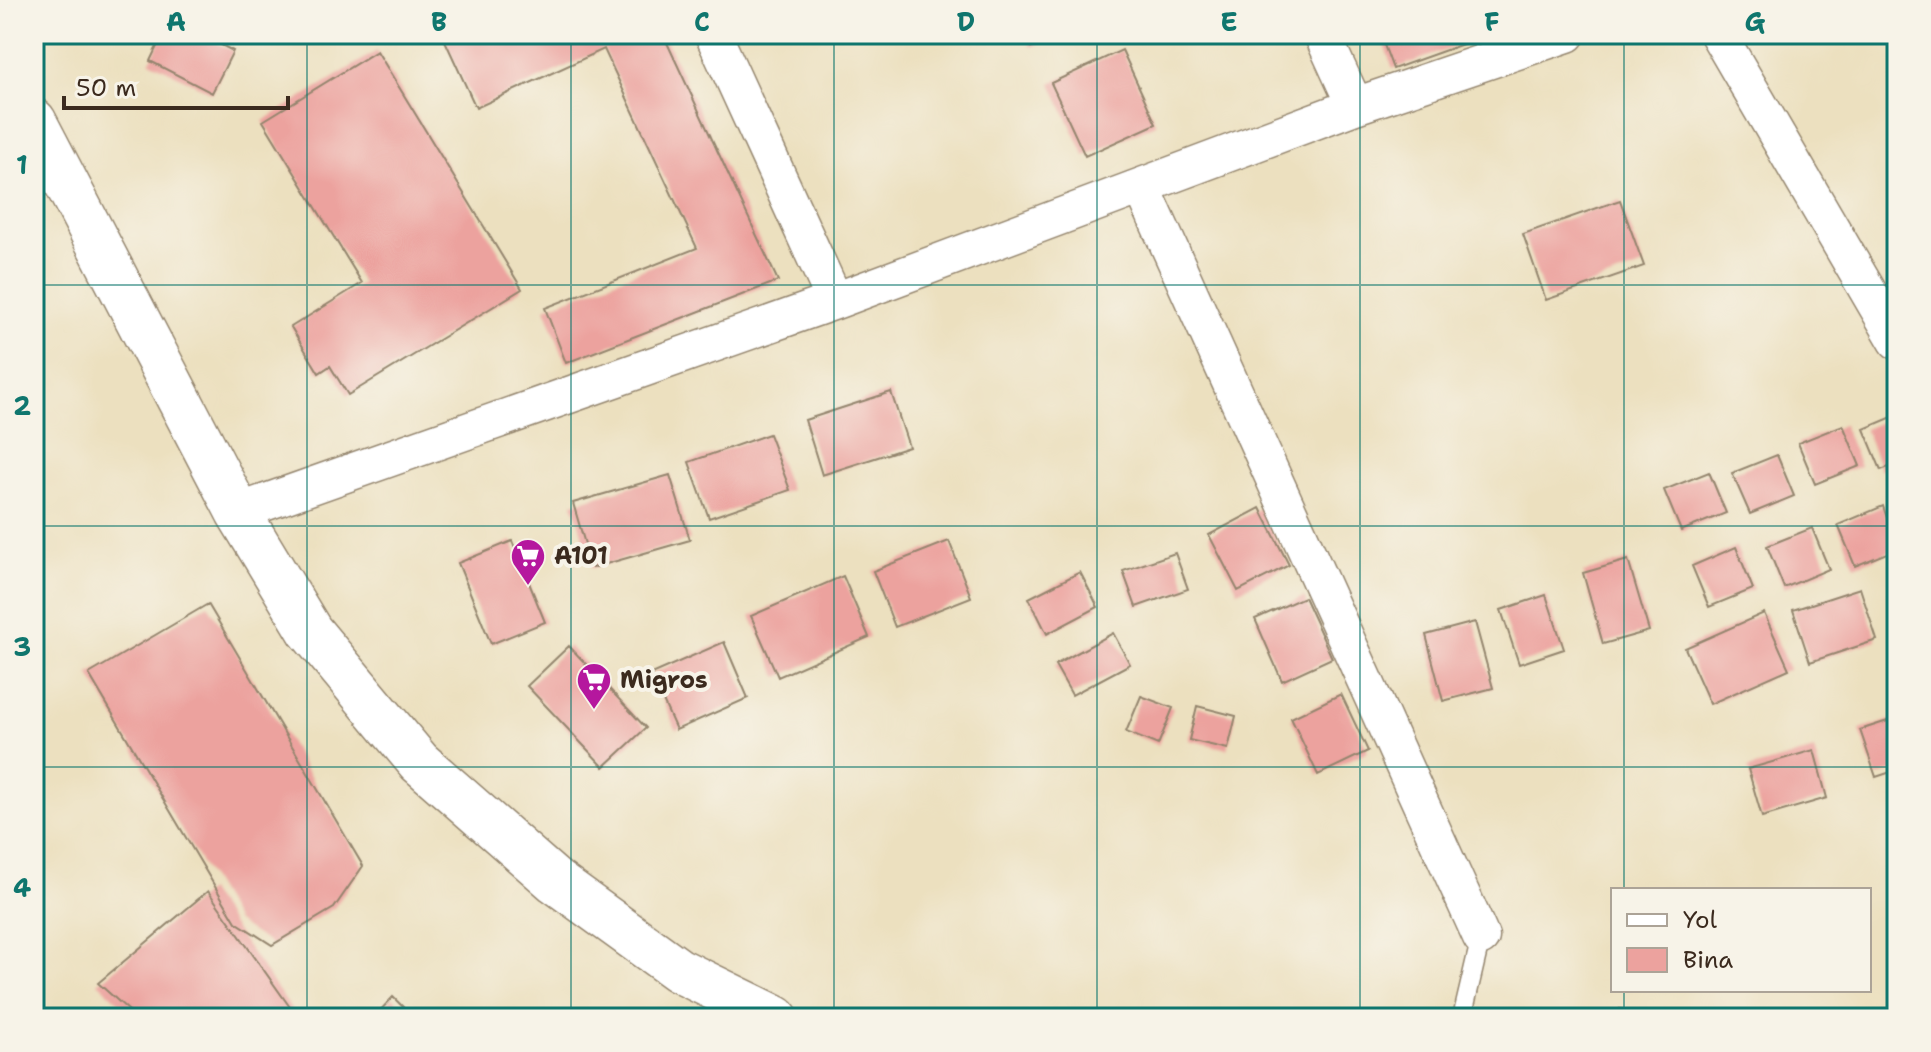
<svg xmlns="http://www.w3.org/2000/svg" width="1931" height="1052" font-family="'Shantell Sans',sans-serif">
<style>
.building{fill:#eca29e}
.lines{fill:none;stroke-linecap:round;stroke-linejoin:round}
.lane-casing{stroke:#94856e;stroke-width:21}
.street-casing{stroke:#94856e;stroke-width:39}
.secondary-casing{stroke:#94856e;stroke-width:47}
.lane{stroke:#fff;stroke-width:18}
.street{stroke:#fff;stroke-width:36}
.secondary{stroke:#fff;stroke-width:44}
.grid{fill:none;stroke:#0f766e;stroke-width:2;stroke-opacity:0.55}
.labels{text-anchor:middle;stroke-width:8;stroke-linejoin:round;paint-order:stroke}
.poi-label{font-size:24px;font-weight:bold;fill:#3b2a1e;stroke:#f7f3e8;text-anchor:start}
.neatline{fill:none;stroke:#0f766e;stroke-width:3}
.grid-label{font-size:26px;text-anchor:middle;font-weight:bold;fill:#0f766e}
</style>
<rect width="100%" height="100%" fill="#f7f3e8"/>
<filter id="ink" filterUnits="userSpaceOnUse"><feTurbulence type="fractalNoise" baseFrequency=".0125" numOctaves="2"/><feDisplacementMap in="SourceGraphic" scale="16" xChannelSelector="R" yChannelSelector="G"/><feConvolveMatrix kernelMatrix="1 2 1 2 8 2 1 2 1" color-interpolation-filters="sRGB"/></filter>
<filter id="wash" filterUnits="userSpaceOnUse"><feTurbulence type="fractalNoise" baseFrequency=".006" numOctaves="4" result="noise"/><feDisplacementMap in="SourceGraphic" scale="32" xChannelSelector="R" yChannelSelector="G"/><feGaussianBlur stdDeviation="1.8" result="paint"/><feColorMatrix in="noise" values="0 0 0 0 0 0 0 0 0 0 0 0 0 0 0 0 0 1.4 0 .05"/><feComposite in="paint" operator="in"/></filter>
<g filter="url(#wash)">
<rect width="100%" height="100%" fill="#ece0bf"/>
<g id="blocks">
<path class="building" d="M163 34H200L233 51 212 93 150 61Z
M442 34H663L778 281 566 363 545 308 697 248 604 49 476 108Z
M1025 34H1060L1031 47Z
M1380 34H1491L1393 69Z
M1122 50 1156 124 1085 156 1051 83Z
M377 51 522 289 348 395 330 366 319 373 291 327 362 283 263 121Z
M1620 200 1644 266 1546 300 1523 234Z
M891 392 909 447 822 475 805 420Z
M1897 415V464L1881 470 1864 429Z
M1843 425 1860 466 1815 484 1798 443Z
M769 434 790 490 709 518 689 462Z
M1777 455 1794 496 1750 514 1732 473Z
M1709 472 1726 513 1681 531 1664 490Z
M670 475 690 540 592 568 573 503Z
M1883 506 1897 549 1855 566 1838 525Z
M1260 508 1289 565 1238 591 1209 535Z
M1812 528 1829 569 1784 588 1767 546Z
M512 541 545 622 491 644 458 563Z
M949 541 971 597 895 627 873 571Z
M1736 547 1753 589 1709 607 1692 566Z
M1175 553 1188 589 1136 607 1123 571Z
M1628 560 1649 631 1603 644 1583 573Z
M1080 572 1098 607 1047 634 1029 598Z
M843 576 869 637 778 677 751 616Z
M1860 588 1877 640 1810 662 1793 610Z
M1546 595 1564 649 1519 664 1501 610Z
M1304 597 1332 658 1282 681 1255 619Z
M208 604 363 866 334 908 272 945 236 922 89 674Z
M1764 613 1789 669 1710 704 1685 648Z
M1475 622 1493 688 1443 701 1426 635Z
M1113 633 1130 664 1072 695 1055 665Z
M724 642 748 698 676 730 651 674Z
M569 646 646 728 604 767 527 686Z
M1341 694 1368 751 1318 775 1291 718Z
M1141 696 1173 708 1158 745 1126 732Z
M1197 706 1236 716 1228 749 1189 740Z
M1897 718V770L1876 777 1860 730Z
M1814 750 1827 798 1762 817 1748 769Z
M208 891 292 1010 281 1018H137L98 983Z
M393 997 414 1018H373Z
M1620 1009 1653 1017V1018H1618Z"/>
</g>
</g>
<g filter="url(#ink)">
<use href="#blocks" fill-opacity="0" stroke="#94856e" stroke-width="2"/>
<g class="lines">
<g class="lane-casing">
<path id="lane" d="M1462 1018 1481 937"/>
</g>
<g class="street-casing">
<path id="street" d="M713 34 835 301
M1322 34 1355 106
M1718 34 1897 341
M1142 187 1481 937
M238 512 835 301 1355 106 1567 34"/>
</g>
<g class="secondary-casing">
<path id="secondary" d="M34 121 238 512 310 631 419 762 555 881 678 970 776 1018"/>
</g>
<use href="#lane" class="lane"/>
<use href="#street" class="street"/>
<use href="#secondary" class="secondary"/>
</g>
</g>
<path class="grid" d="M307 34V1018M571 34V1018M834 34V1018M1097 34V1018M1360 34V1018M1624 34V890M34 285H1897M34 526H1897M34 767H1897M1624 990V1018"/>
<defs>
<g id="supermarket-pin" transform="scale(1.8)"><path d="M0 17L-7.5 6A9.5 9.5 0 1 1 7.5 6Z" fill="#b5179e" stroke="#f7f3e8"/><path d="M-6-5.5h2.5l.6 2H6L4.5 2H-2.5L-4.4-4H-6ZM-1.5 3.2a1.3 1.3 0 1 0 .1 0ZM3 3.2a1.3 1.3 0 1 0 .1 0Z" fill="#fff"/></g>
</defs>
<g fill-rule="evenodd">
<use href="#supermarket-pin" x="528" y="556"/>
<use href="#supermarket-pin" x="594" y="680"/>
</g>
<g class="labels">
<g class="poi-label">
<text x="554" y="564">A101</text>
<text x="620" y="688">Migros</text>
</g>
</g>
<rect width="1931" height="1052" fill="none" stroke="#f7f3e8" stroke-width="88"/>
<rect x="1611" y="888" width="260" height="104" fill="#f7f3e8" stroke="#aca397" stroke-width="2"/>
<rect x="1627" y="914" width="40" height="12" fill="#ffffff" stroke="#aca397" stroke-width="2"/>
<text x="1683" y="928" font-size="24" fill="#3b2a1e">Yol</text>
<rect x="1627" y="948" width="40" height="24" fill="#eca29e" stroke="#aca397" stroke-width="2"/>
<text x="1683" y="968" font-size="24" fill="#3b2a1e">Bina</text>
<path d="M64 96v12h224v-12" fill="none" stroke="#3b2a1e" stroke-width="4"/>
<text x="76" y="96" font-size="24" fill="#3b2a1e" stroke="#f7f3e8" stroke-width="6" paint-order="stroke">50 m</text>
<rect x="44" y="44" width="1843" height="964" class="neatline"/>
<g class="grid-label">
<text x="176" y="31">A</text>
<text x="439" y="31">B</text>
<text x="702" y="31">C</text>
<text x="966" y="31">D</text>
<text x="1229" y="31">E</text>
<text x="1492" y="31">F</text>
<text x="1755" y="31">G</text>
<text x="22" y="174">1</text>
<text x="22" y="415">2</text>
<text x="22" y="656">3</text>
<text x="22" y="897">4</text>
</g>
</svg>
